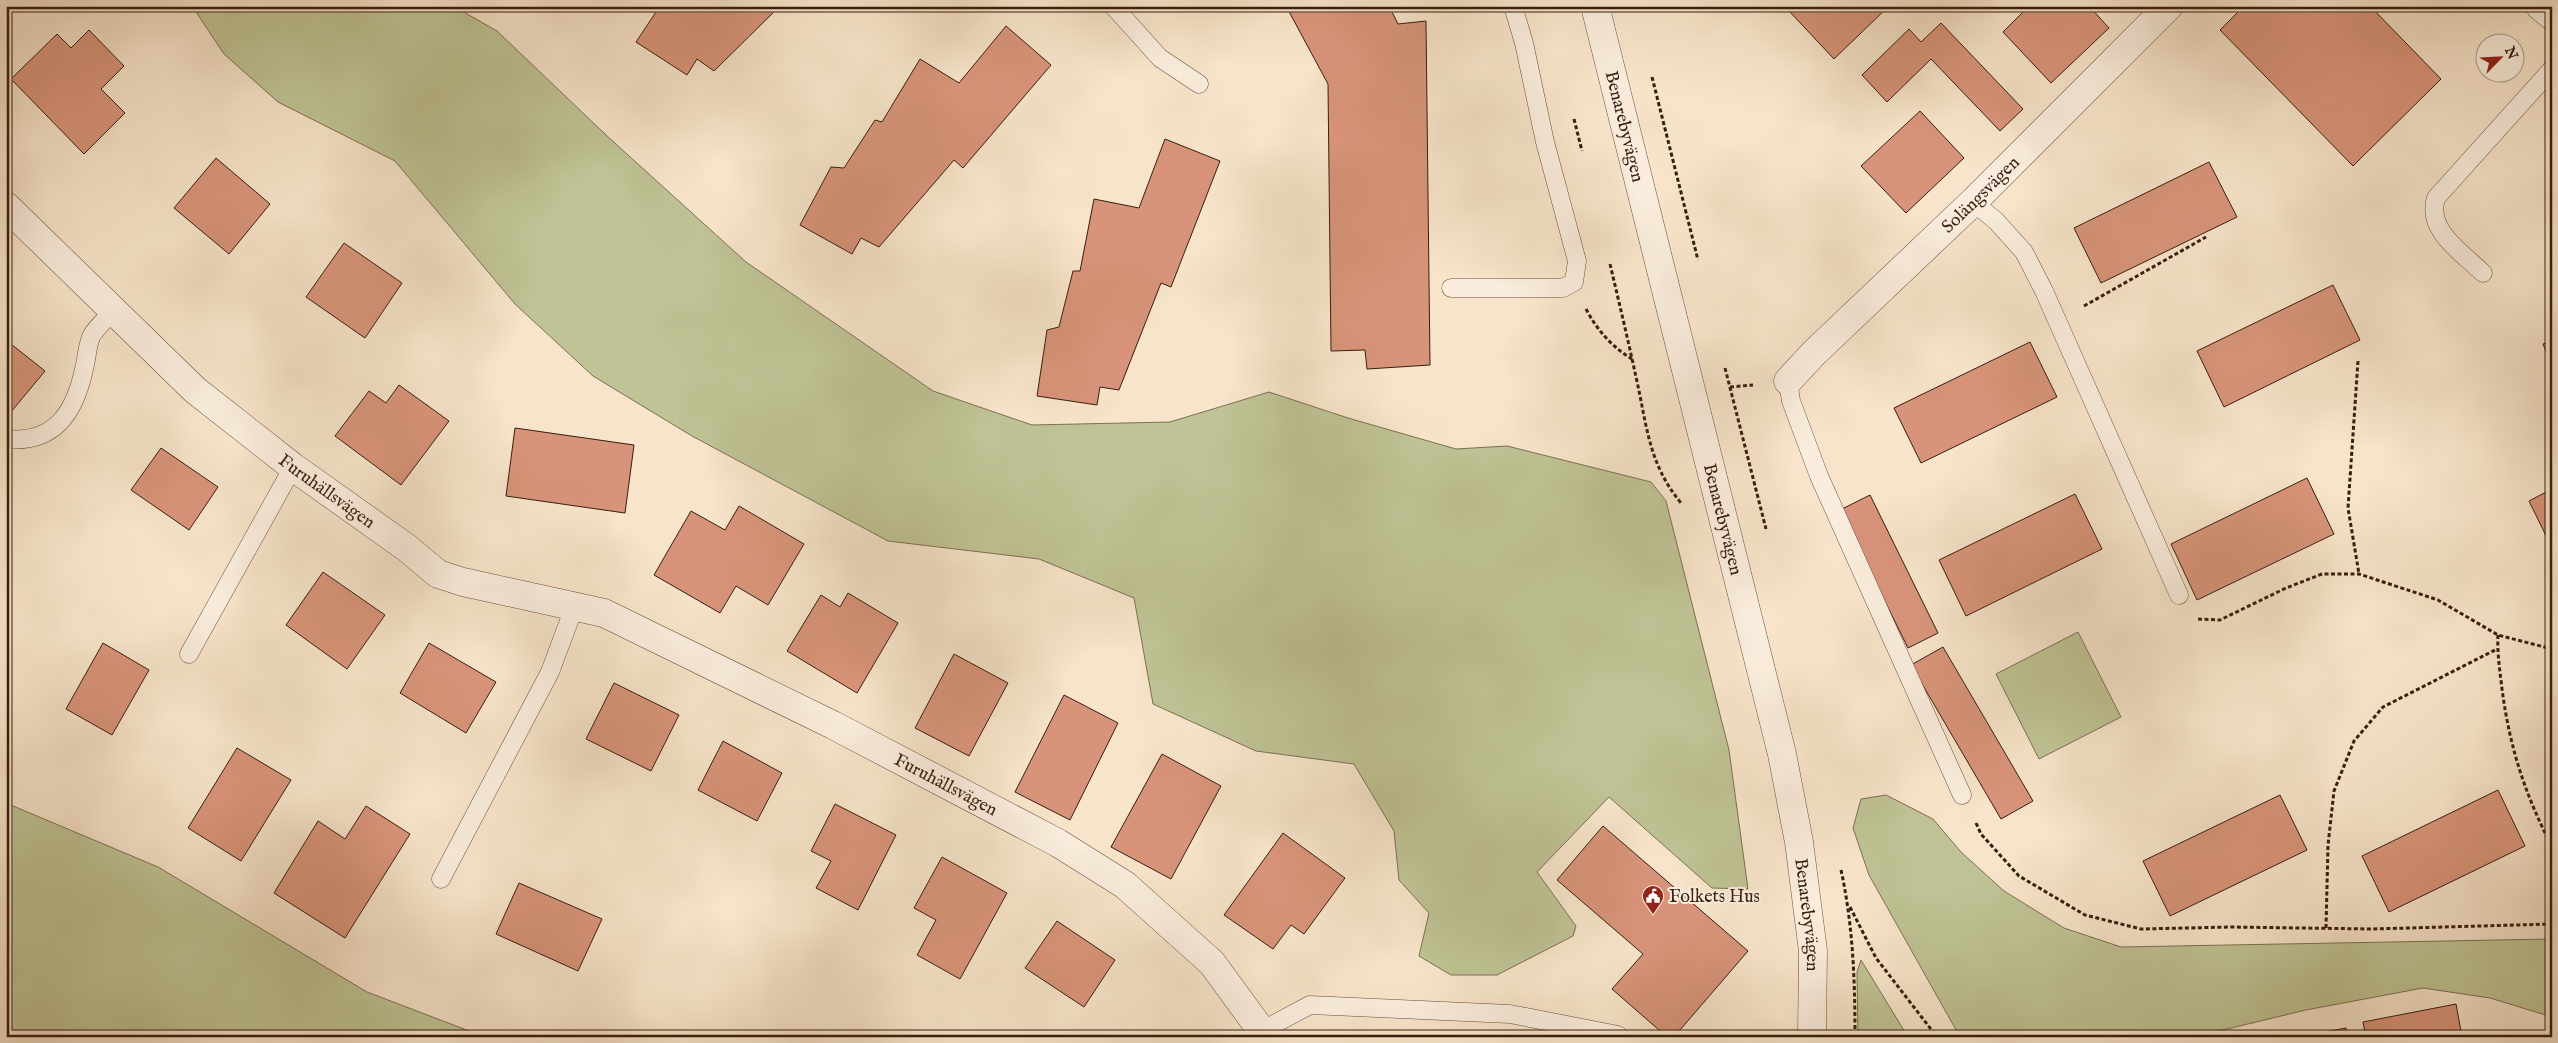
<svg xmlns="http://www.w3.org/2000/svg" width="2558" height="1043" font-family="'IM FELL English',serif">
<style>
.green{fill:#bfc395;stroke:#7c7052}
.building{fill:#d8947a;stroke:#381d0f}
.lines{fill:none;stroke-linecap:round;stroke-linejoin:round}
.service-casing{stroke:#684f3e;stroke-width:19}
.minor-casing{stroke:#684f3e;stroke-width:29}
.tertiary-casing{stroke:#684f3e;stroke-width:29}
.path{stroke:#381d0f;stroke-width:3;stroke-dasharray:4 2.5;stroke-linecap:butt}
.service{stroke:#faeddd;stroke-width:18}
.minor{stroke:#faeddd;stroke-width:28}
.tertiary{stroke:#faeddd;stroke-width:28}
.labels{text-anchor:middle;stroke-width:4;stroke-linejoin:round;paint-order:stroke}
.street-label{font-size:18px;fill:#381d0f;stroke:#faeddd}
.poi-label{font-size:18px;fill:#381d0f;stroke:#faeddd;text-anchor:start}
</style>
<rect width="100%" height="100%" fill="#f7e4ca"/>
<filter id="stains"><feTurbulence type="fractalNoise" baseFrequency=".004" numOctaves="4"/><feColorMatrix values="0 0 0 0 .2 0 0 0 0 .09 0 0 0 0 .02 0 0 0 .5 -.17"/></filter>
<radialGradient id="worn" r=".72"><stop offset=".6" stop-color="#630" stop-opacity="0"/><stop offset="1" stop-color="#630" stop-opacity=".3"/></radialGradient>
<path class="green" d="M192 6H453L497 31 606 135 746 262 933 391 1032 425 1170 422 1269 392 1348 418 1456 449 1507 446 1651 482 1666 501 1729 750 1748 889 1712 888 1609 797 1537 872 1576 926 1573 936 1497 975H1451L1419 956 1429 913 1399 880 1394 831 1354 764 1256 751 1153 704 1134 598 1039 559 888 541 692 436 593 376 515 304 395 161 278 102 224 54Z
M2078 632 2121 717 2039 759 1996 674Z
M1886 795 1933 819 1961 852 2004 891 2064 928 2121 947 2552 939V1017L2490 998 2423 988 2306 1010 2194 1037H1960L1869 875 1853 828 1861 799Z
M6 803 158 867 367 992 485 1037H6Z
M1861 960 1908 1037H1858L1857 972Z"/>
<path class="building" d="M660 6H780L714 71 697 59 687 75 636 42Z
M1286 6H1389L1398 24 1426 21 1430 365 1367 369 1365 350 1331 351 1328 84Z
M1796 6H1889L1834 59 1790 12Z
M2029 6H2089L2109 28 2051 83 2003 32Z
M2244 6H2370L2441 79 2353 166 2220 30Z
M1941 23 2023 109 2000 131 1931 59 1887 102 1862 75 1909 29 1921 42Z
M1006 26 1051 65 963 168 954 160 879 247 861 238 852 254 800 225 831 167 844 168 875 120 882 122 920 59 959 83Z
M89 30 124 66 101 89 125 113 84 154 11 79 57 34 71 48Z
M1920 111 1964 158 1906 213 1861 166Z
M1165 139 1220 161 1171 287 1161 283 1119 390 1100 387 1097 405 1037 396 1047 330 1059 327 1073 271H1080L1094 199 1139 208Z
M216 158 270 204 229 254 174 208Z
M2209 162 2237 217 2101 283 2074 228Z
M344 243 402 283 365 338 306 297Z
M2333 285 2360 340 2224 407 2197 351Z
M6 340 45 371 6 418Z
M2552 341V366L2543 344Z
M2030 342 2057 397 1921 463 1894 408Z
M399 385 449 421 401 485 335 436 369 391 386 403Z
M515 428 634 445 625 513 506 496Z
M161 448 218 487 189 530 131 490Z
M2307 478 2334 534 2197 600 2171 544Z
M2552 489V548L2529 501Z
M2075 494 2102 549 1966 616 1939 560Z
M1870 495 1938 633 1908 648 1840 510Z
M739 506 804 544 768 605 736 586 720 613 654 575 691 511 725 530Z
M323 572 385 615 347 669 286 625Z
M848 593 898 623 857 693 787 651 821 595 840 607Z
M103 643 149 670 112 735 66 709Z
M429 643 496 682 466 733 400 693Z
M1943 647 2033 801 2001 819 1911 665Z
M954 654 1008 683 969 756 915 728Z
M614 683 679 715 651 771 586 739Z
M1064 695 1118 723 1070 820 1015 792Z
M723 741 782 773 757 821 698 790Z
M237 748 291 780 241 861 188 828Z
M1162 754 1221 786 1171 879 1111 847Z
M2498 790 2525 846 2389 912 2362 856Z
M2280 795 2307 850 2170 916 2143 861Z
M835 804 896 835 858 910 816 888 831 861 811 851Z
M366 806 410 834 345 938 274 893 318 821 345 839Z
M1603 826 1748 951 1674 1037H1667L1612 989 1643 954 1557 880Z
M1283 833 1345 878 1304 934 1291 925 1273 949 1224 915Z
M942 857 1007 893 960 979 917 955 936 920 914 908Z
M519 883 602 919 578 971 496 934Z
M1057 921 1115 960 1084 1007 1025 968Z
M2456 1004 2462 1037H2366L2363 1022Z
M2346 1028 2347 1037H2299Z"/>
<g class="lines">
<g class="service-casing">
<path id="service" d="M1113 6 1160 58 1199 84
M1973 202 1996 221 2024 252 2044 291 2179 595
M2483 273C2461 252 2426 230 2436 198L2552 69
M1451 288H1563L1574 282 1577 261 1545 142 1524 43 1513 6
M1788 381 1791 401 1819 476 1962 795
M6 439C55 444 75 412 84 369 87 359 87 344 92 335 97 327 106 319 112 312
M189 654 293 467
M441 879 550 672 575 605
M1263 1030 1310 1005 1510 1014 1618 1035"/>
</g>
<g class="minor-casing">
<g id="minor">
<path d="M2540 6 2552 16"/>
<path id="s1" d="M6 206 195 390 293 467 407 548 438 574 463 582 604 613 833 725 1058 843 1125 885 1212 963 1266 1037"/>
<path id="s2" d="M1788 381 1814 353 1973 202 2169 6"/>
</g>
</g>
<g class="tertiary-casing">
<g id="tertiary">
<path id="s3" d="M1595 6 1782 754 1799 842 1813 951 1812 1037"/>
</g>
</g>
<path class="path" d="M1652 77 1698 260
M1574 119 1582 151
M1610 264C1619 302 1628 340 1636 377 1647 425 1648 463 1681 503
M2084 306 2206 237
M1586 309C1597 330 1612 347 1632 359
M2358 361 2348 508 2359 574
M1725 368 1766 529
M1730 387 1753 385
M2198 619 2220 620 2286 588 2322 574H2359L2438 600 2498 635 2552 649
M2498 635C2497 654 2500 671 2502 689 2510 749 2525 794 2552 847
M1976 823 1981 834 2019 876 2085 915 2141 929 2231 927 2372 929 2552 924
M1841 870C1853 925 1855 980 1855 1037
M1850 907 1876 958 1937 1037
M2326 928 2328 845 2334 791 2354 741 2383 707 2497 649"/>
<use href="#service" class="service"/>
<use href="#minor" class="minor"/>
<use href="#tertiary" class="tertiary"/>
</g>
<defs>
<g id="civic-pin" transform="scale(1.125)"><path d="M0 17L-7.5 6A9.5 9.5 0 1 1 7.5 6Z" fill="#8f2418" stroke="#faeddd"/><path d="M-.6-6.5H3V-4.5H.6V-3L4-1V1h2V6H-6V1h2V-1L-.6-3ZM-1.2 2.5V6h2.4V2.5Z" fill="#fff"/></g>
</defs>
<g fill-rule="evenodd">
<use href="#civic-pin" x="1653" y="896"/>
</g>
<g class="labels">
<g class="street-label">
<text dy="6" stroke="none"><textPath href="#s3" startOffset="124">Benarebyvägen</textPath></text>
<text dy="6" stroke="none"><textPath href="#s2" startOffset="268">Solängsvägen</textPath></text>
<text dy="6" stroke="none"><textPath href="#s1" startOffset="430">Furuhällsvägen</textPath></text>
<text dy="6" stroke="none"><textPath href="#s3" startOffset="529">Benarebyvägen</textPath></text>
<text dy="6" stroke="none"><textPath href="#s1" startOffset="1122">Furuhällsvägen</textPath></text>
<text dy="6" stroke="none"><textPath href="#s3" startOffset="934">Benarebyvägen</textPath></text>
</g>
<g class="poi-label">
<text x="1669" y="902">Folkets Hus</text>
</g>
</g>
<rect width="2558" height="1043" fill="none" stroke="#f7e4ca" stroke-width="25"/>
<rect x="8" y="8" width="2543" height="1028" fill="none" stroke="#381d0f" stroke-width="2.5"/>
<rect x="12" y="12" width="2533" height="1018" fill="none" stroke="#381d0f"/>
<g transform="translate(2500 58) rotate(66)"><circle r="24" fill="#faeddd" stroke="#ac9a8b"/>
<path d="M0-4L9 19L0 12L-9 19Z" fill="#8f2418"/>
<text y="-8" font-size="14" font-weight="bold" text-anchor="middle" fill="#381d0f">N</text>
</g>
<rect width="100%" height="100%" filter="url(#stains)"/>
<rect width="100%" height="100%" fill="url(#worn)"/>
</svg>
